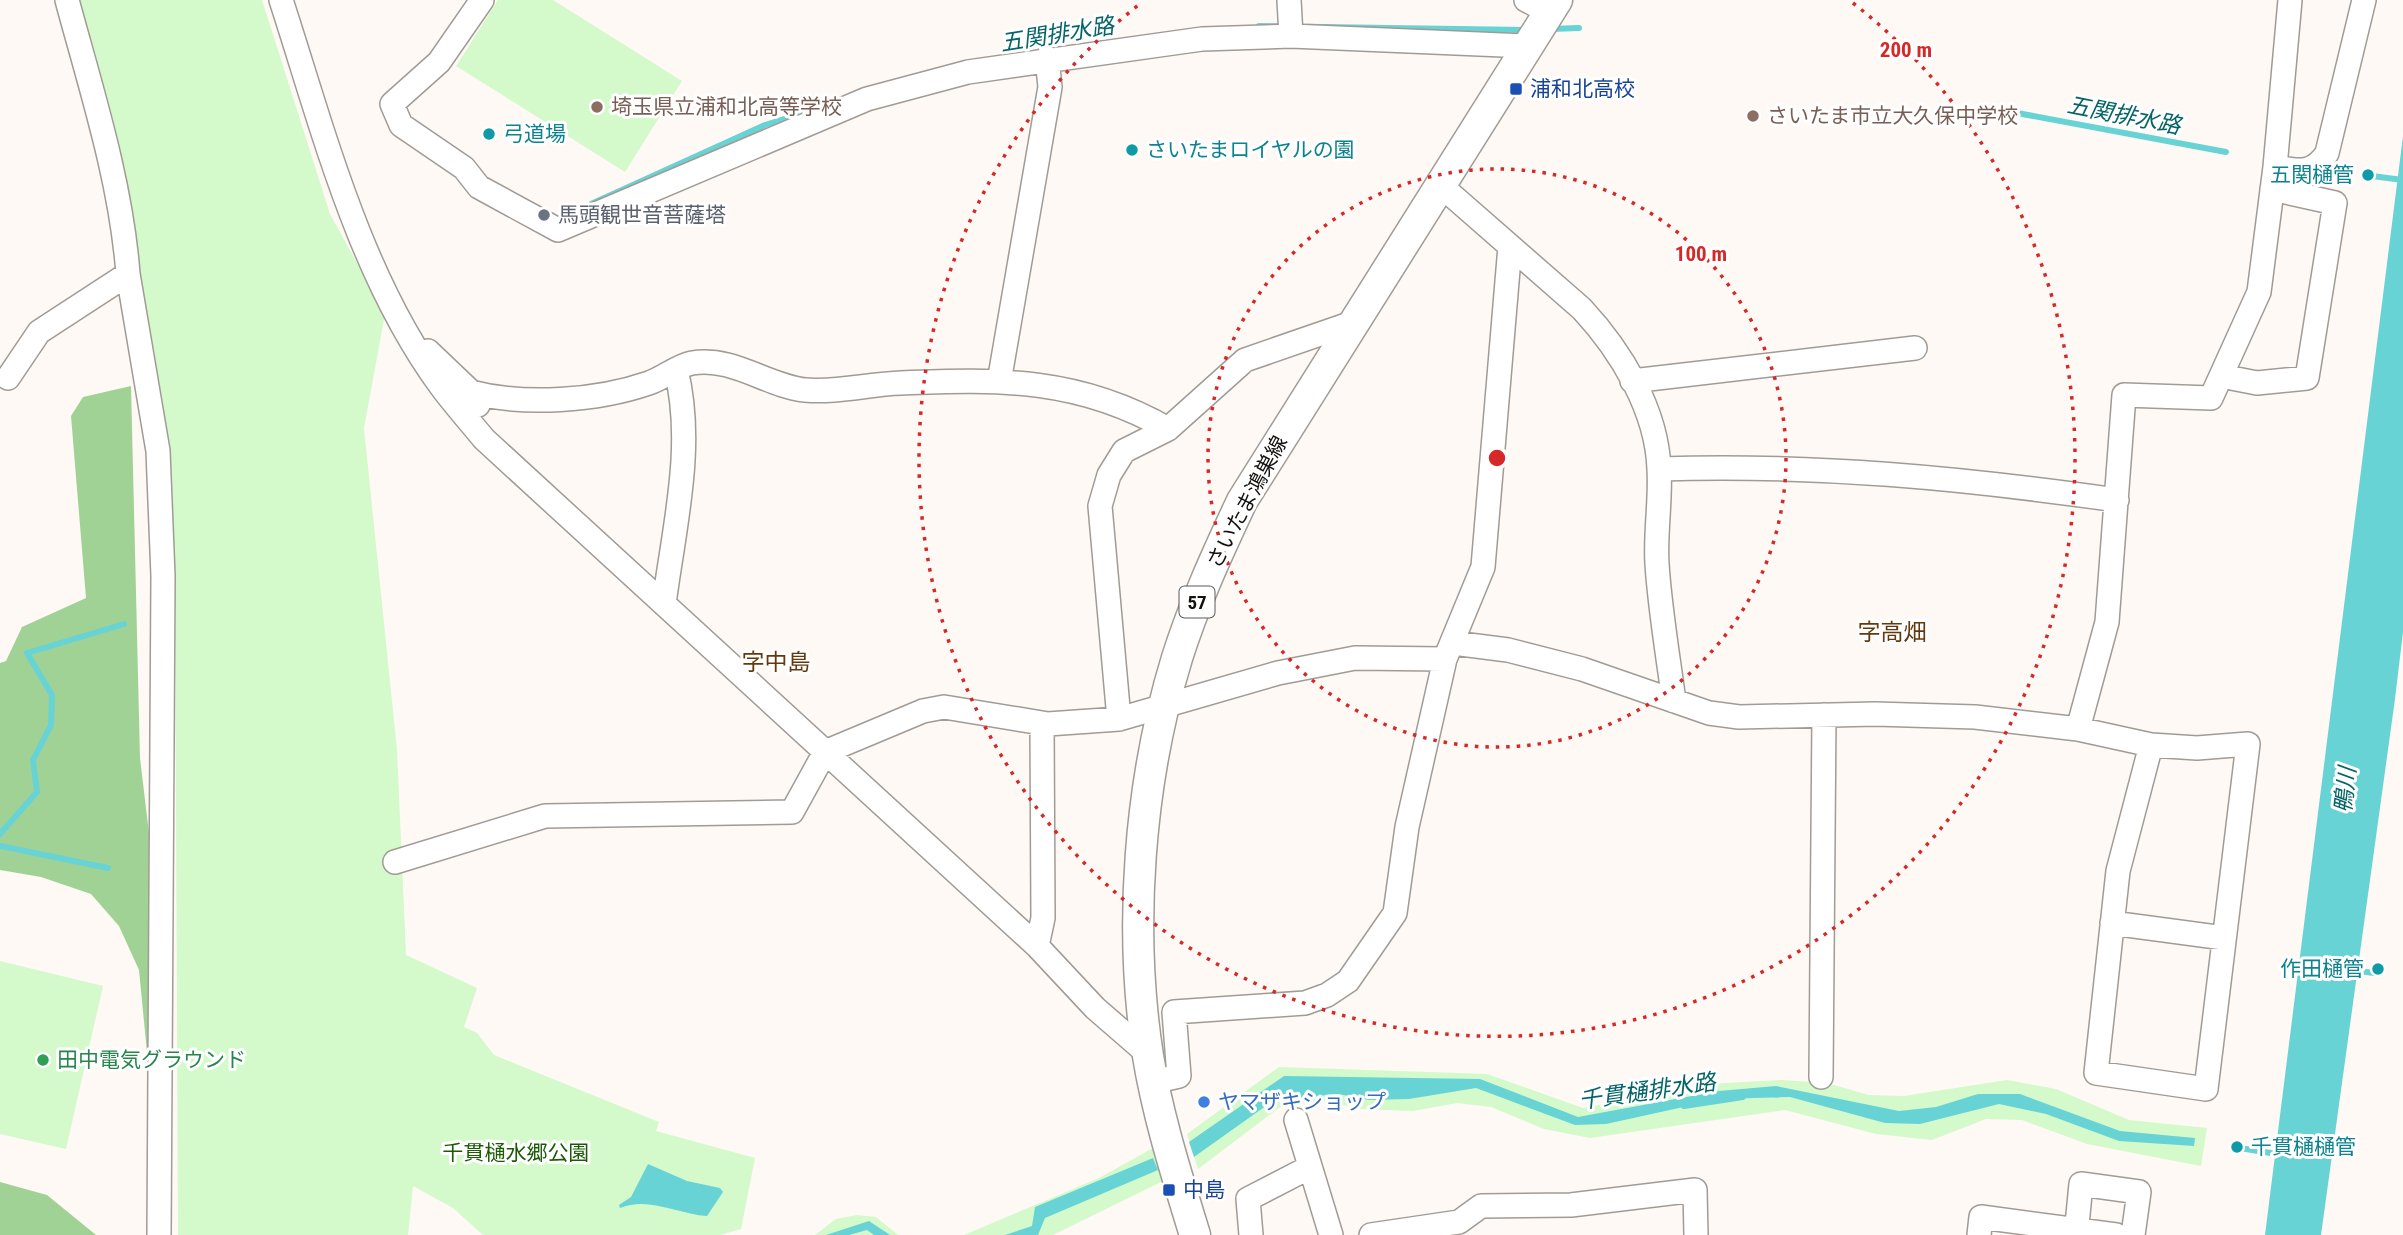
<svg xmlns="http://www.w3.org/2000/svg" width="2403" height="1235" font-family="'Roboto Condensed','Noto Sans JP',sans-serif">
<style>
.green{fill:#d4f9cb}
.forest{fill:#a1d295}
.water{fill:#68d3d5}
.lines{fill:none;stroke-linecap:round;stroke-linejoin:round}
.stream{stroke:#68d3d5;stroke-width:6}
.minor-casing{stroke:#a19b96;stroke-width:26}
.major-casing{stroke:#a19b96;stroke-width:33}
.minor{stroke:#fff;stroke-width:23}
.major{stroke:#fff;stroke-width:30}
.ring{fill:none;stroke:#d62828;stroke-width:3.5;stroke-dasharray:3.5 7}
.transit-dot{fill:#1a4fb4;stroke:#fff;stroke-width:2.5}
.education-dot{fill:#8d6e63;stroke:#fff;stroke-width:2.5}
.culture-dot{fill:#0f9aa8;stroke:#fff;stroke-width:2.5}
.worship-dot{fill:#6b7280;stroke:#fff;stroke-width:2.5}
.leisure-dot{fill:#2e9e5b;stroke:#fff;stroke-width:2.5}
.shop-dot{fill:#3f7fe0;stroke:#fff;stroke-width:2.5}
.labels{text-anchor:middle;stroke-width:6;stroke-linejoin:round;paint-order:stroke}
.shield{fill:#fff;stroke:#5a5857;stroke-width:2}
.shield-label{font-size:19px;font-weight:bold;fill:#13110f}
.transit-label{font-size:21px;fill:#164399;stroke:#fff;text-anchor:start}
.education-label{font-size:21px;fill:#785e54;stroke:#fff;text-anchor:start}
.culture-label{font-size:21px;fill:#0d838f;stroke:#fff;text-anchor:start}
.worship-label{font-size:21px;fill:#5b616d;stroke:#fff;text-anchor:start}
.street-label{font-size:21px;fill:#13110f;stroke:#fff}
.leisure-label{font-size:21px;fill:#27864d;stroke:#fff;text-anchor:start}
.shop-label{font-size:21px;fill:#366cbe;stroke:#fff;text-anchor:start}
.park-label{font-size:21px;fill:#1c5b06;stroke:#fff}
.water-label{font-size:23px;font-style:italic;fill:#046467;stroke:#fff}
.neighbourhood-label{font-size:23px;fill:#623a0d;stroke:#fff}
.centre{fill:#d62828;stroke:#fff;stroke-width:3.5}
.ring-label{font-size:21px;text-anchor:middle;font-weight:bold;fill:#d62828;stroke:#fff;stroke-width:6;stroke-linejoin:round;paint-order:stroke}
</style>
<rect width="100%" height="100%" fill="#fef9f4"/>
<path class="green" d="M80 0H262L330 214 385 314 364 428 397 750 406 955 477 988 464 1027 477 1033 494 1055 659 1122 656 1131 755 1158 741 1229 720 1235H483L453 1208 413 1186 408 1235H178L175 585 154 353 121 170Z
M498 0H553L682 81 625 172 456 66Z
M0 961 103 986 66 1149 0 1134Z
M1279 1067 1487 1074 1583 1108 1707 1084 1782 1080 1827 1083 1869 1095 1904 1096 2007 1080 2056 1089 2129 1120 2207 1128 2201 1166 2087 1144 2022 1120 1986 1119 1932 1140 1876 1134 1785 1110 1590 1138 1544 1129 1491 1107 1457 1103 1413 1111 1357 1109 1330 1101 1284 1104 1198 1169 1187 1134Z
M1153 1148 1163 1181 1053 1235H964L1099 1178Z
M857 1215 876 1217 898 1235H815L836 1219Z"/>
<path class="forest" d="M131 386 140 758 159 917 154 1125 139 970 119 926 91 894 41 877 0 870V663L6 661 22 627 86 598 71 416 83 397Z
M0 1182 47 1195 96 1235H0Z"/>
<path class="water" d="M2403 136V632L2395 699 2321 1235H2265Z
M1284 1076 1480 1079 1578 1117 1719 1091 1776 1086 1899 1111 1936 1107 1978 1094H2020L2120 1131 2195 1138 2194 1146 2119 1141 2046 1114 1999 1104 1920 1124 1885 1123 1790 1097 1720 1099 1606 1124 1575 1125 1476 1088 1409 1099 1369 1100 1338 1094 1288 1099 1281 1095 1194 1157 1189 1142Z
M1153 1158 1158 1170 1045 1218 1038 1235H1005L1032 1226 1035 1207Z
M648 1164 687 1181 720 1188 723 1192 707 1216C678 1214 648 1196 620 1208L619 1205 631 1197Z
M869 1221 890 1235H874L867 1230 849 1235H826Z"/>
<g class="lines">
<path class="stream" d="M1259 26 1528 30
M1550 29 1579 28
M2017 113 2226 152
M2372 176 2403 180
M591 204 765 125 816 109
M0 834 37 792 33 760 51 725 52 695 27 653 124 624
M0 846 108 868
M2351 970 2374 973
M1684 1106 1743 1097
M2240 1148 2283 1155"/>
<g class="minor-casing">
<path id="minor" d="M281 0C323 129 360 278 443 389 456 406 470 422 484 439L1037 946 1095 1008 1148 1054
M482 0 439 62 392 104 401 125 464 168 479 187 558 230 867 99 968 72 1202 39 1291 36 1528 46
M1289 0 1291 36
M1526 0 1549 12
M2275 167C2298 171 2313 175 2327 153L2364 0
M1439 184 1582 309C1621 351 1657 410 1659 469 1661 500 1655 533 1657 564 1660 610 1668 656 1674 701
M128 274 158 451 163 576 159 1235
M428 351 471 392 478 405
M2221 376 2257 383 2307 378 2335 203 2272 189
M8 378 39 332 128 274C121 181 91 89 67 0
M1632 381 1915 348
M999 382 1050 87 1047 58
M471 392C524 406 597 401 649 383 664 378 677 366 692 363 733 356 767 386 805 390 837 393 869 384 901 383 1001 379 1079 378 1168 429
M1659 469C1816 464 1961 478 2117 500
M664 604C674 527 695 446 676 370
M1453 643 1508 650 1582 669 1709 713 1739 717 1875 714 1975 717 2078 729 2151 745 2197 748 2248 744 2206 1089 2096 1073 2118 871 2151 745
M1119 719 1100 506 1109 475 1124 451 1168 429 1245 360 1352 323
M2078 729 2107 622 2124 395 2211 398 2259 292 2275 167 2290 0
M395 862 545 816 792 812 825 752 923 711 944 707 1048 724 1119 719 1278 673 1355 658 1445 659
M2112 923 2224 938
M1037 946 1043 918 1042 723
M1821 1077 1824 715
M1153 1082 1179 1076 1174 1012 1305 1003 1327 995 1348 981 1395 913 1407 827 1445 659 1483 567 1510 246
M1296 1120 1331 1235
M1251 1235 1248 1199 1310 1167
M1371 1235 1459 1222 1481 1206 1571 1205 1695 1190 1696 1235
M1979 1235 1981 1217 2116 1235
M2076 1235 2081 1184 2139 1192 2133 1235"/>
</g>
<g class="major-casing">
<path id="major" d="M1195 1235C1177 1176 1158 1117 1148 1056 1128 928 1139 782 1177 658 1194 604 1218 552 1242 501L1557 0"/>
</g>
<use href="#minor" class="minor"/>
<use href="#major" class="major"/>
</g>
<g class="ring">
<circle cx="1497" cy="458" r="289"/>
<path d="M1853 3A578 578 0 1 1 1141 3"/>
</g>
<g class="transit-dot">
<rect x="1509" y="82" width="14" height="14" rx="3.5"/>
<rect x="1162" y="1183" width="14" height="14" rx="3.5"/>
</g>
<g class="education-dot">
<circle cx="597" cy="107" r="7"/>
<circle cx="1753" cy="116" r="7"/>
</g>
<g class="culture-dot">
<circle cx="489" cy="134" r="7"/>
<circle cx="1132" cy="150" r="7"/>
<circle cx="2368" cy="175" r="7"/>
<circle cx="2378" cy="969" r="7"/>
<circle cx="2237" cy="1147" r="7"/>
</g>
<circle class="worship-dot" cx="544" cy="215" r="7"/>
<circle class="leisure-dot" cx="43" cy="1060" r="7"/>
<circle class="shop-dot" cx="1204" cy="1102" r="7"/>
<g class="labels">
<rect class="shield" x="1179.5" y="586.5" width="35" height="31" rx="5"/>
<g class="shield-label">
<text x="1197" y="609">57</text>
</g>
<g class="transit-label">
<text x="1530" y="96">浦和北高校</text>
<text x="1183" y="1197">中島</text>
</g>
<g class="education-label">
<text x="611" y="114">埼玉県立浦和北高等学校</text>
<text x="1767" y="123">さいたま市立大久保中学校</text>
</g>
<g class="culture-label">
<text x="503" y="141">弓道場</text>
<text x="1146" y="157">さいたまロイヤルの園</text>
<text x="2354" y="182" text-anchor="end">五関樋管</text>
<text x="2364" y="976" text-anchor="end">作田樋管</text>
<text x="2251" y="1154">千貫樋樋管</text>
</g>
<g class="worship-label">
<text x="558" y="222">馬頭観世音菩薩塔</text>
</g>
<g class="street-label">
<text transform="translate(1247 502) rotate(-62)" y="7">さいたま鴻巣線</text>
</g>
<g class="leisure-label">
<text x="57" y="1067">田中電気グラウンド</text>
</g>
<g class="shop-label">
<text x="1218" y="1109">ヤマザキショップ</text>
</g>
<g class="park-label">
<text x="516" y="1160">千貫樋水郷公園</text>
</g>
<g class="water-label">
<text transform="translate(1057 34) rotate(-9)" y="8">五関排水路</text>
<text transform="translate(2124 115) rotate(11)" y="8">五関排水路</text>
<text transform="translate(2345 790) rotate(-84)" y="8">鴨川</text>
<text transform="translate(1647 1091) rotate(-8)" y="8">千貫樋排水路</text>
</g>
<g class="neighbourhood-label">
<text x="1892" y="640">字高畑</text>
<text x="776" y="670">字中島</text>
</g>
</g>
<circle cx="1497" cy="458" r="10" class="centre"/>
<g class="ring-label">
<text x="1906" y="57">200 m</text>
<text x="1701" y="261">100 m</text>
</g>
</svg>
